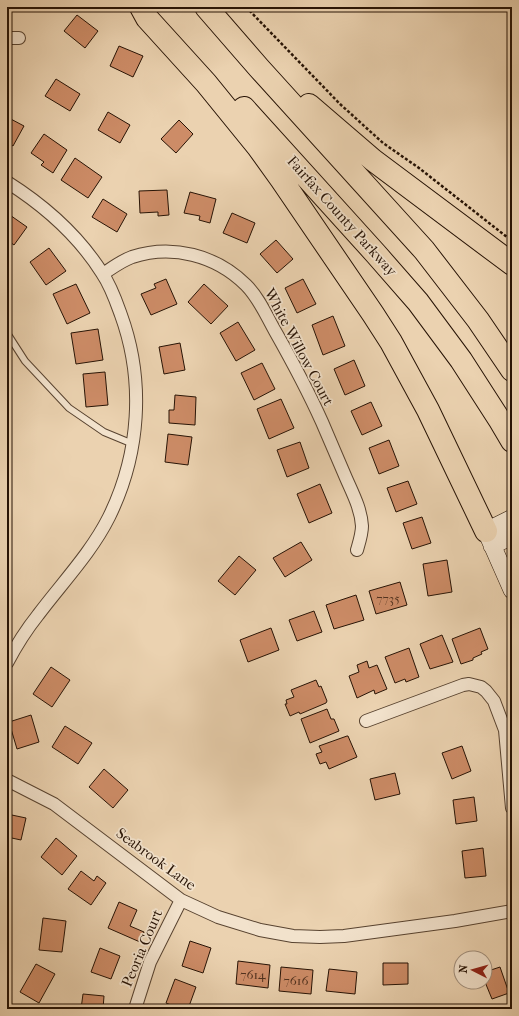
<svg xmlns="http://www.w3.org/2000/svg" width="519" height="1016" font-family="'IM FELL French Canon',serif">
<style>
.building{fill:#cd8c67;stroke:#271305}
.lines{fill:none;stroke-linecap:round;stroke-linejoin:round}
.lane-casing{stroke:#584330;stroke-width:8}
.street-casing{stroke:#584330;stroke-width:14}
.secondary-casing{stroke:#271305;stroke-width:18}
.highway-casing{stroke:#271305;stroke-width:24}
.path{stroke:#271305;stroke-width:2.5;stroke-dasharray:3 2;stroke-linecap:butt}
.lane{stroke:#f2e2cc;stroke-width:6}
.street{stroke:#f2e2cc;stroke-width:12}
.secondary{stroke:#f2e2cc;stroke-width:17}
.highway{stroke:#ebd2b0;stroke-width:22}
.labels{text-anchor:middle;stroke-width:3.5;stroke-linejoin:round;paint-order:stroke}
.number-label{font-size:13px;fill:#50311e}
.street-label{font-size:15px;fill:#271305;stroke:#f2e2cc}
</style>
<rect width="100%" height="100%" fill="#ebd2b0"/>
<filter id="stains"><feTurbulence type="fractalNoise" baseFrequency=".005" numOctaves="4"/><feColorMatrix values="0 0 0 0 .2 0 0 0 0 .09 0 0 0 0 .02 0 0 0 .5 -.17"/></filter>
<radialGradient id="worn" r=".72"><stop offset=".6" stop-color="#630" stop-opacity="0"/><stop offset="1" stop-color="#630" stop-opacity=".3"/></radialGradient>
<path class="building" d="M77 15 98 31 85 48 64 31Z
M119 46 143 56 133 77 110 66Z
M56 79 80 94 70 111 45 96Z
M108 112 130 125 120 143 98 130Z
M7 117 24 126 13 146 7 142Z
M179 120 193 134 176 153 161 139Z
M44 134 67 150 53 173 41 165 44 162 31 153Z
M75 158 102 177 88 198 61 180Z
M167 190 169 215 158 216V212L140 213 139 191Z
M190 192 216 199 210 223 199 220 200 216 184 213Z
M103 199 127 214 117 232 92 217Z
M7 213 27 227 14 245 7 240Z
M232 213 255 223 247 243 223 233Z
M276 240 293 259 277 273 260 254Z
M49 248 66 271 46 285 30 262Z
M166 279 177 304 151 315 141 294 156 288 154 284Z
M303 279 316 304 297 313 285 288Z
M76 284 90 313 67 324 53 294Z
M204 284 228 306 211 324 188 302Z
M333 316 345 346 323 355 312 325Z
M238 322 255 350 236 361 220 333Z
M98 329 103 360 76 364 71 333Z
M180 343 185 370 164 374 159 347Z
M354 360 365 386 345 395 334 369Z
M262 363 275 389 254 400 241 373Z
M105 372 108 405 86 407 83 374Z
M175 395 196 397 195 425 169 423V410H174Z
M281 399 294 428 269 439 257 409Z
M371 402 382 426 362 435 351 411Z
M168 434 192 437 188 465 165 462Z
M389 440 399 466 379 474 369 448Z
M300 442 309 468 287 477 277 450Z
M408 481 417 504 396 512 387 488Z
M320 484 332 513 309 523 297 494Z
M422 517 431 543 412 549 403 523Z
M301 542 312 560 285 577 273 558Z
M239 556 256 570 235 595 218 581Z
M447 560 452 592 428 596 423 564Z
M400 582 407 605 376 614 369 591Z
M356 595 364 620 334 629 326 605Z
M314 611 322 632 297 641 289 620Z
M271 628 279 650 248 662 240 640Z
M480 628 488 649 481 652 482 654 473 658V660L461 664 452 639Z
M442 635 453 662 430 669 420 644Z
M409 648 419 677 406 682 405 679 395 683 385 657Z
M367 661 369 668 377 665 387 689 375 694 374 690 357 698 349 676 359 672 357 665Z
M51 667 70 680 52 707 33 694Z
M316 680 319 687 321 686 327 701 326 703 300 714 299 712 290 716 285 704H287L286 700 294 697 291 690Z
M327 709 331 719H334L339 731 310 743 301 719Z
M31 715 39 742 17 749 9 722Z
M65 726 92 743 78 764 52 747Z
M347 736H348L357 757 329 769 326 762 320 764 316 754 322 752 319 746Z
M462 746 471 771 452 779 442 753Z
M104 769 128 790 113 808 89 787Z
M395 773 400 794 375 800 370 779Z
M474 797 477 821 456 824 453 800Z
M7 814 26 818 21 840 7 837Z
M56 838 77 856 62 875 41 857Z
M483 848 486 876 465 878 462 851Z
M7 856 11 857 7 881Z
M81 871 94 881 97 876 106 883 91 905 68 889Z
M119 902 137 910 130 926 144 932 140 942 108 928Z
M43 918 66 921 62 952 39 950Z
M190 941 211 948 203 973 182 966Z
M100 948 120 956 111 979 91 972Z
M238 961 270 965 268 988 236 984Z
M383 963H408V984L383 985Z
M36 964 55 974 39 1003 20 992Z
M281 967 313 970 311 994 279 991Z
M500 967 509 993 492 999 485 982V972Z
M329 969 357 972 355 994 326 991Z
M175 979 196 987 188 1009H181L166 1003Z
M83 994 104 996 103 1009H81Z"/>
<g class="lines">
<g class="lane-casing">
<path id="lane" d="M7 333 25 361 69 408 104 432 133 444"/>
</g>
<g class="street-casing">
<path id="street" d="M7 38H19
M7 182C45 206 78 235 102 273 111 286 116 301 121 315 145 381 140 454 109 517 91 553 62 583 38 615 26 630 16 646 7 663
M103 274C112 268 121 261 132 257 172 244 216 255 246 285 259 298 266 315 275 331 292 361 308 391 322 422 330 441 338 459 346 478 353 494 361 509 362 526 362 534 359 543 357 550
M366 721 463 685 469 684 481 687 486 691 494 701 505 730 512 808
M7 780 54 804 181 900 218 917 260 930 293 936 320 937 344 936 455 921 512 911
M135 1009 150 962 181 900"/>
</g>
<g class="secondary-casing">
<path id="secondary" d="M512 518 486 531 512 590
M492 546 512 536"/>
</g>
<g class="highway-casing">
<path id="highway" d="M141 7 147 18 206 83 258 147 281 179 373 314 391 342 428 410 486 531
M206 7 259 68 424 250 478 320 512 370
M309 105 373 160 512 264
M244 108 376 254 418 302 461 360 499 419 512 441"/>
</g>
<path class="path" d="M246 7 340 104 383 143 419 168 512 241"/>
<use href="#lane" class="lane"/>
<use href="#street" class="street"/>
<use href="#secondary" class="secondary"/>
<use href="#highway" class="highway"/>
</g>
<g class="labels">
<g class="number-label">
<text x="388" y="603">7735</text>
<text x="253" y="979">7614</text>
<text x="296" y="985">7616</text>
</g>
<g class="street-label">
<text transform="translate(342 216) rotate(48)" y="5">Fairfax County Parkway</text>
<text transform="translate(299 347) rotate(62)" y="5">White Willow Court</text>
<text transform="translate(156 859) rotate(36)" y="5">Seabrook Lane</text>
<text transform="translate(142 948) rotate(-67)" y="5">Peoria Court</text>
</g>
</g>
<rect width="519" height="1016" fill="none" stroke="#ebd2b0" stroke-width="24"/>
<rect x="8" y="8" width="503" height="1000" fill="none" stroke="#271305" stroke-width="2"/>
<rect x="12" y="12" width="495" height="992" fill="none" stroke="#271305"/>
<g transform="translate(473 970) rotate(276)"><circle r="19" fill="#f2e2cc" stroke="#a18f7c"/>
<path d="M0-3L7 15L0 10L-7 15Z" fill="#8f2418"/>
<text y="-6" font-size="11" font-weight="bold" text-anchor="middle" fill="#271305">N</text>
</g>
<rect width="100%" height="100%" filter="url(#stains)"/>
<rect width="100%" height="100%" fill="url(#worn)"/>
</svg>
